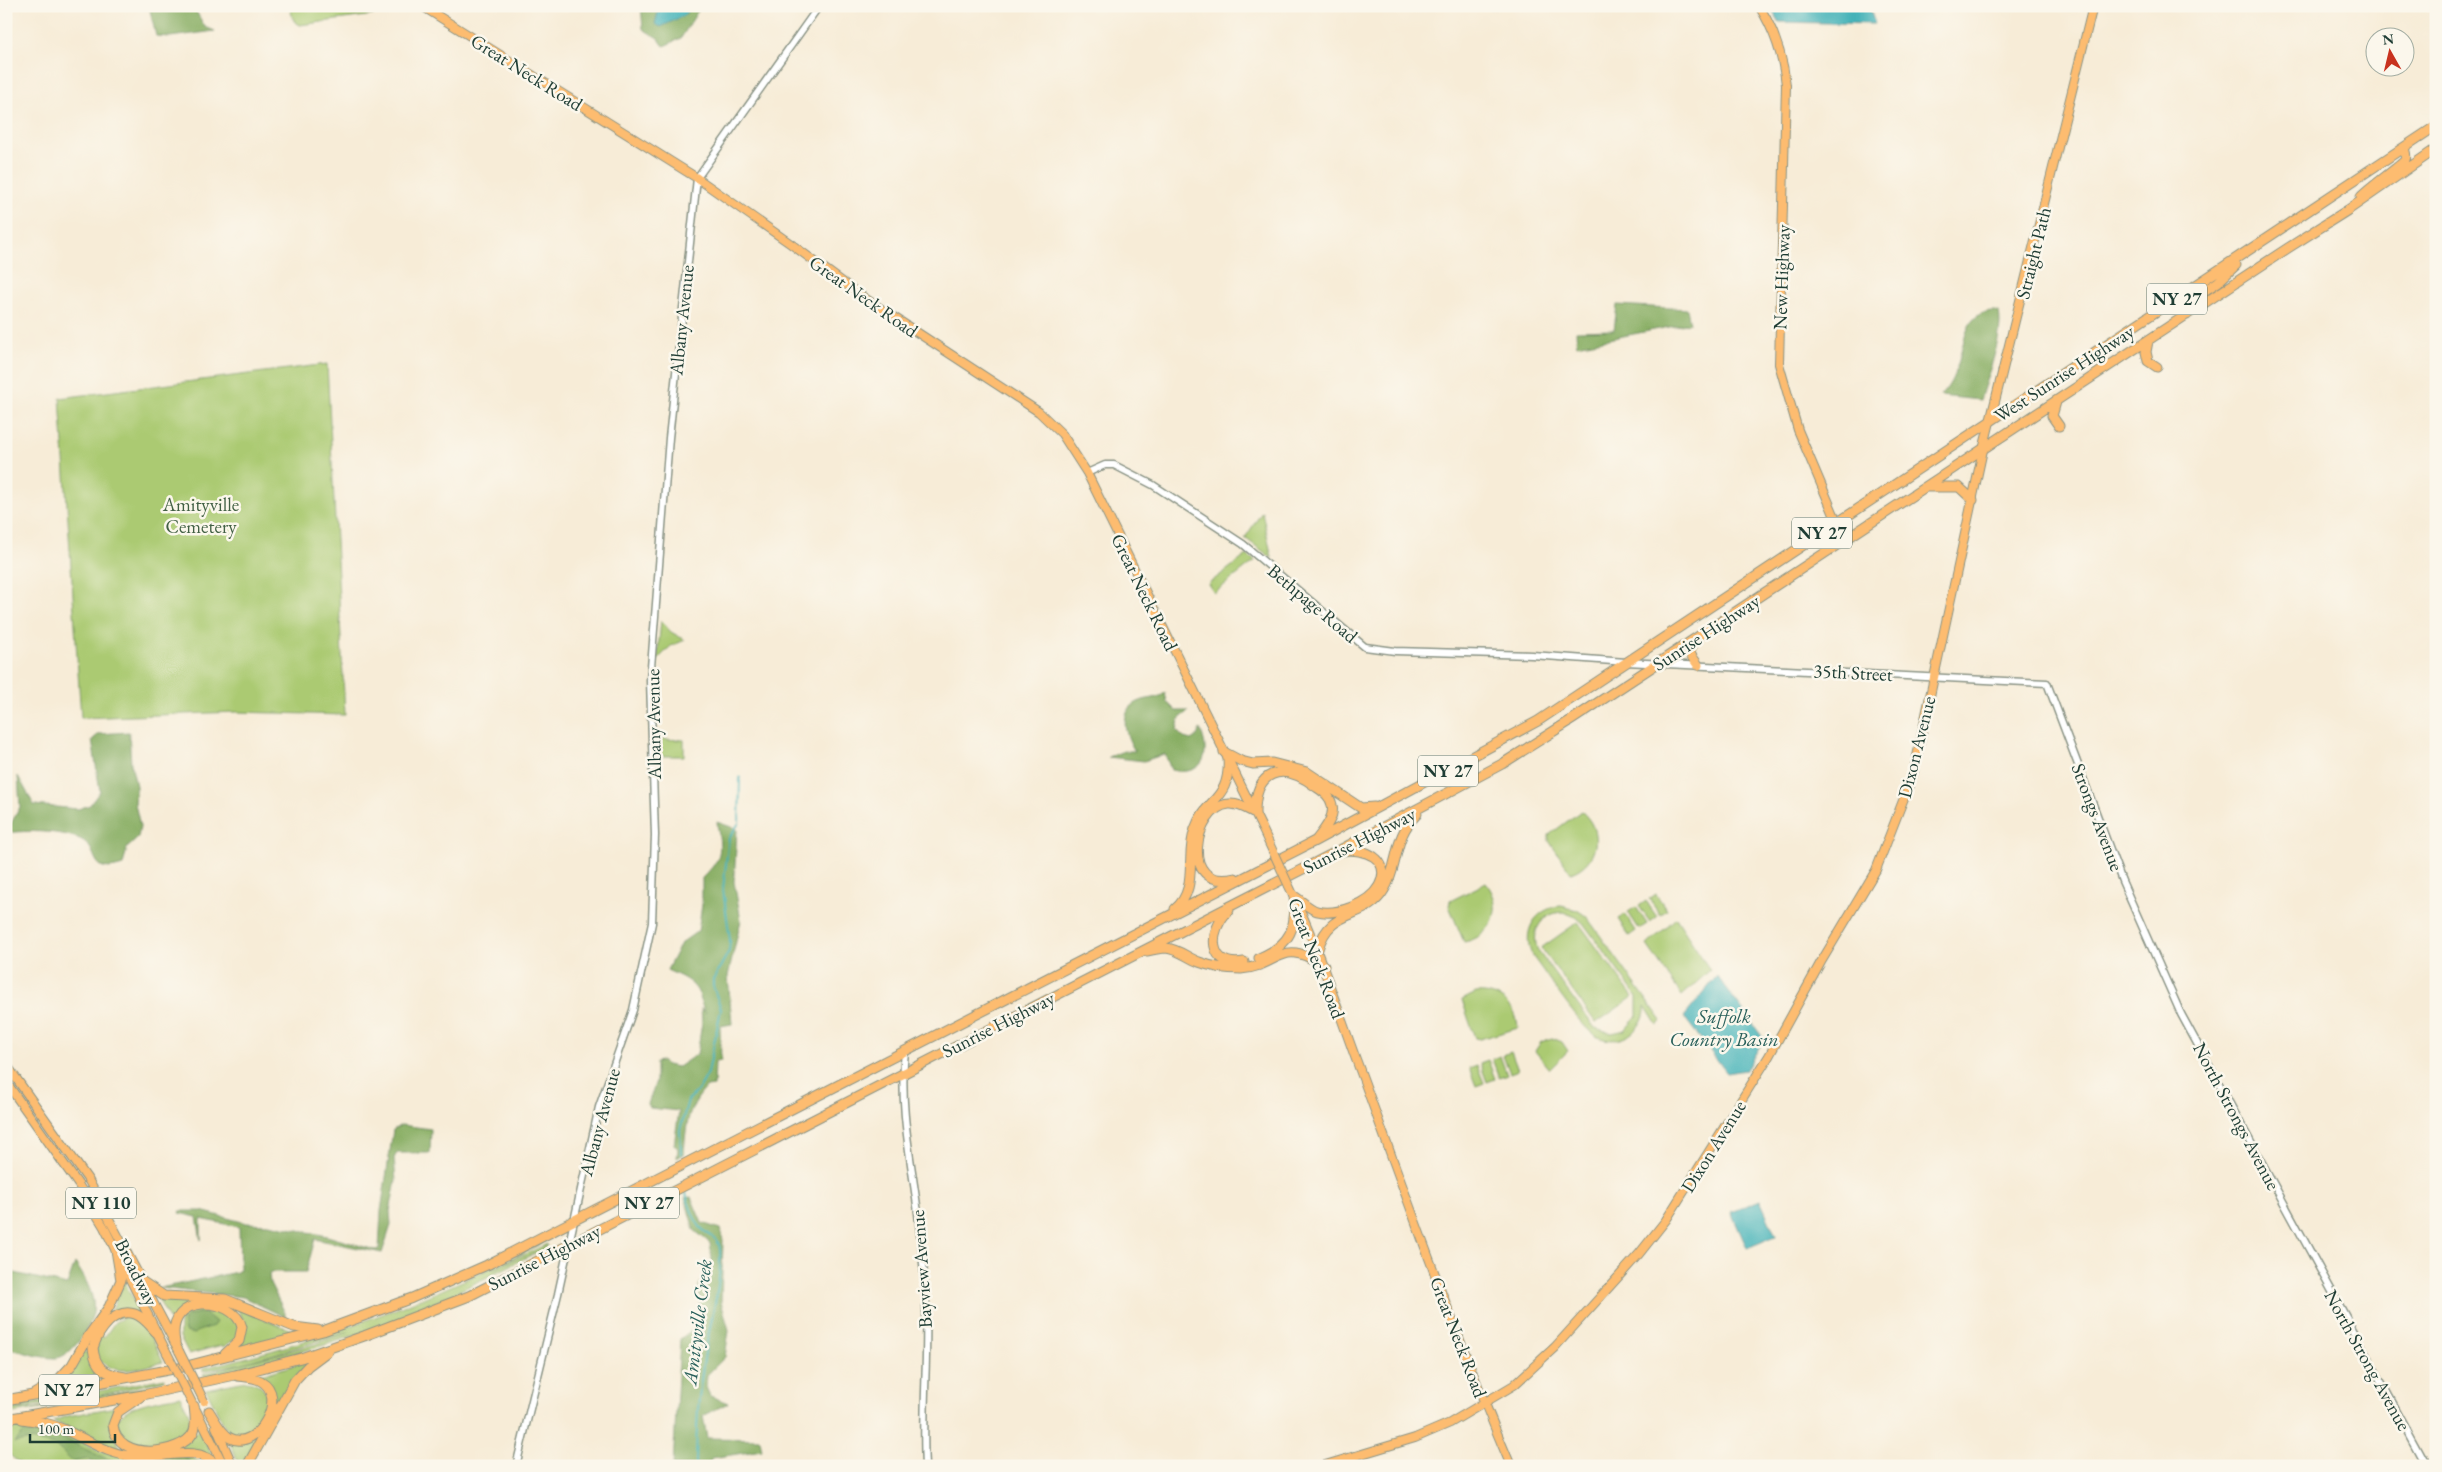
<svg xmlns="http://www.w3.org/2000/svg" width="2442" height="1472" font-family="'EB Garamond',serif">
<style>
.green{fill:#abca72;stroke:#658453;fill-rule:evenodd}
.forest{fill:#88ae64;stroke:#54764c}
.water{fill:#40b1b7;stroke:#307776}
.lines{fill:none;stroke-linecap:round;stroke-linejoin:round}
.stream{stroke:#40b1b7;stroke-width:2}
.minor-casing{stroke:#8b9486;stroke-width:9}
.major-casing{stroke:#8b9486;stroke-width:10}
.highway-casing{stroke:#8b9486;stroke-width:11}
.minor{stroke:#fff;stroke-width:6}
.major{stroke:#fdbc6f;stroke-width:8}
.highway{stroke:#fdbc6f;stroke-width:9}
.major-bridge-casing{stroke:#8b9486;stroke-width:10;stroke-linecap:butt}
.major-bridge{stroke:#fdbc6f;stroke-width:8}
.labels{text-anchor:middle;stroke-width:5;stroke-linejoin:round;paint-order:stroke}
.shield{fill:#fbf7ec;stroke:#61756b;stroke-width:1}
.shield-label{font-size:18px;font-weight:bold;fill:#1f3d34}
.street-label{font-size:19px;fill:#1f3d34;stroke:#fbf7ec}
.park-label{font-size:19px;fill:#426044;stroke:#fbf7ec}
.water-label{font-size:20px;font-style:italic;fill:#29605b;stroke:#fbf7ec}
</style>
<rect width="100%" height="100%" fill="#fbf7ec"/>
<filter id="ink" filterUnits="userSpaceOnUse"><feTurbulence type="fractalNoise" baseFrequency=".02" numOctaves="2"/><feDisplacementMap in="SourceGraphic" scale="10" xChannelSelector="R" yChannelSelector="G"/><feConvolveMatrix kernelMatrix="1 2 1 2 8 2 1 2 1" color-interpolation-filters="sRGB"/></filter>
<filter id="wash" filterUnits="userSpaceOnUse"><feTurbulence type="fractalNoise" baseFrequency=".0096" numOctaves="4" result="noise"/><feDisplacementMap in="SourceGraphic" scale="20" xChannelSelector="R" yChannelSelector="G"/><feGaussianBlur stdDeviation="1.12" result="paint"/><feColorMatrix in="noise" values="0 0 0 0 0 0 0 0 0 0 0 0 0 0 0 0 0 1.4 0 .05"/><feComposite in="paint" operator="in"/></filter>
<g filter="url(#wash)">
<rect width="100%" height="100%" fill="#f7ecd7"/>
<path class="green" d="M289 6H379L373 15 300 25 294 21Z
M327 364 345 715 236 712 81 718 60 398Z
M1262 512 1272 558 1245 538Z
M1247 555 1255 561 1214 593 1208 584Z
M661 621 671 632 685 640 671 646 657 660Z
M661 739 684 740V756H659V741Z
M1581 811C1604 830 1599 863 1571 873L1549 841V835Z
M1486 883C1505 906 1493 937 1464 942L1449 906 1450 901Z
M1656 894 1667 910 1660 915 1649 899Z
M1646 901 1657 917 1650 922 1639 906Z
M1561 906 1577 910 1586 916 1662 1021 1657 1025 1645 1006C1646 1016 1640 1026 1632 1033 1622 1041 1607 1042 1596 1036 1580 1027 1546 974 1533 957 1520 933 1535 908 1561 906ZM1563 912 1576 917 1583 923 1637 997V1016L1625 1030 1612 1033 1595 1028 1538 951C1530 931 1542 913 1563 912Z
M1636 907 1647 924 1639 929 1628 912Z
M1625 914 1636 931 1629 936 1618 919Z
M1676 918 1710 970 1682 996 1647 945Z
M1578 922 1633 997 1596 1023 1541 948Z
M1476 993C1498 991 1517 1005 1518 1028L1480 1039 1475 1038 1462 1000Z
M1552 1038 1562 1042 1568 1051 1550 1069 1535 1051 1541 1042Z
M1511 1052 1518 1070 1510 1073 1503 1055Z
M1500 1056 1507 1075 1499 1078 1492 1059Z
M1488 1060 1495 1079 1487 1082 1480 1063Z
M1477 1065 1484 1083 1476 1086 1469 1068Z
M547 1240 493 1270 547 1244V1247C509 1266 470 1286 432 1304 360 1338 281 1359 204 1376L203 1374 316 1344 349 1332 243 1363 203 1371V1368C328 1340 434 1298 547 1240Z
M123 1283H125L140 1313 104 1321 111 1313Z
M159 1297 186 1301 190 1303 178 1311 171 1323 158 1299Z
M199 1307 222 1309 238 1322 239 1337 223 1347 222 1345 189 1354 180 1337V1320L187 1313 197 1310Z
M237 1308 291 1330V1331L279 1338 241 1348 246 1325Z
M128 1316C148 1319 155 1347 163 1362 137 1368 117 1379 96 1357L97 1343 101 1335 104 1338 115 1322Z
M89 1349 92 1363 100 1376 105 1377 52 1388 63 1380H66L65 1377 82 1351 85 1353Z
M310 1360 280 1401 274 1399 258 1376Z
M165 1378V1380L92 1397 7 1410 36 1408 165 1384 166 1386 126 1395 6 1414V1406L65 1398Z
M246 1381C264 1383 271 1395 265 1412L263 1411C255 1425 249 1436 231 1433L224 1425 206 1389Z
M180 1396C183 1403 189 1411 190 1418 194 1444 151 1447 134 1443L132 1445 123 1442C121 1437 117 1432 117 1427 114 1404 164 1400 180 1396Z
M121 1406 112 1435 121 1448 119 1451 53 1421 68 1416Z
M30 1424 49 1426 102 1452 185 1456 211 1466 194 1462 186 1466H115V1463L93 1466 91 1461 76 1466H23L6 1452V1428Z
M199 1428 211 1453 212 1457 180 1450 179 1448Z
M258 1436 253 1442 255 1445 244 1466H240L228 1439Z"/>
<path class="forest" d="M149 6H193L205 27 215 31 170 37 156 36Z
M641 6H701L681 38 664 46 658 38 643 29Z
M1617 305 1687 309 1690 323 1577 345 1576 331 1614 330Z
M1995 311 1999 312C2004 337 1987 375 1980 400L1940 396C1947 389 1952 381 1955 372 1962 358 1963 327 1976 317 1982 312 1988 311 1995 311Z
M1165 693 1167 702 1176 711H1189L1179 719 1177 731 1184 738 1191 740 1197 736 1200 729C1212 755 1203 777 1171 770L1165 754 1144 761 1108 757 1124 751H1135C1125 736 1118 711 1138 702 1148 697 1156 700 1165 693Z
M129 732 131 764 136 786 135 804 140 826 138 838 127 848 123 865C87 877 101 848 80 839 62 831 26 830 6 833L20 807 18 776 34 805 78 809 90 805 100 791 92 740 99 734Z
M717 822 737 829 734 882 741 920 728 976 732 1024 720 1026 721 1061 715 1062 714 1086 707 1087C687 1108 686 1126 684 1154L677 1158 678 1148 674 1145 679 1111 650 1108 648 1104 656 1081V1062L661 1061 667 1065 678 1067 697 1054 702 1023 701 1008 706 1013C701 1007 702 1001 699 994 693 980 679 976 667 970L681 943 698 931 702 905V878C724 857 721 850 717 822Z
M401 1125 431 1129 430 1153H397L394 1158 396 1181 390 1211 391 1225 382 1253 315 1239 306 1272H270L269 1274 270 1283 285 1313V1317L243 1297 160 1288 237 1272 240 1269 239 1227 201 1219V1240L197 1217 179 1213 180 1211H201L246 1223 269 1224 327 1236 375 1250 379 1249 381 1211 393 1130Z
M691 1197 702 1223 720 1229 723 1240 721 1302 729 1330 725 1357 707 1375 706 1387 710 1396 728 1403 703 1416 707 1438 760 1439 762 1450 712 1458 708 1466H673L680 1339 700 1324 699 1285 707 1274 712 1259 710 1243 694 1230 685 1198Z
M75 1263C84 1276 96 1296 93 1313 90 1327 72 1358 55 1358 40 1358 21 1351 6 1348V1271L67 1285Z
M198 1313H205L216 1322 213 1326 198 1331 195 1334 185 1332 183 1322 186 1317Z
M36 1427C71 1437 99 1464 137 1464 149 1464 183 1456 190 1461L174 1466H118L116 1462 99 1463 88 1459 73 1462 55 1445 31 1440 14 1443 28 1428Z"/>
<path class="water" d="M655 6H693L683 16 661 27 655 24 658 12Z
M1769 6H1869L1875 24 1779 22Z
M1717 976 1764 1039 1746 1070 1727 1073 1684 1017Z
M1760 1200 1776 1236 1747 1248 1731 1212Z"/>
<g class="lines">
<path class="stream" d="M681 1154 680 1130 688 1100 698 1091 708 1073 721 1009 713 986V980L729 951 730 940 723 889 729 838 739 823 740 777
M686 1193C688 1203 694 1220 701 1228 709 1236 719 1237 720 1250 722 1287 709 1323 704 1359 698 1395 696 1430 696 1466"/>
</g>
</g>
<g filter="url(#ink)">
<g class="lines">
<g class="minor-casing">
<path id="minor" d="M1087 473 1105 465H1114L1153 485 1243 544 1365 647 1395 651 1532 655 1626 662 2047 683 2122 881 2181 1014 2427 1466
M905 1051C899 1106 911 1159 918 1213 921 1244 925 1276 926 1307 928 1360 922 1413 925 1466
M516 1466 558 1294 599 1107 633 1010 652 923 655 835 650 680 669 438 697 178 819 6"/>
</g>
<g class="major-casing">
<path id="major" d="M422 6 697 178 791 244 863 297 1039 412 1062 434 1087 473 1262 828
M1759 6C1775 31 1783 55 1786 85L1779 364 1798 430 1838 524 1848 539
M1289 886C1317 943 1335 1003 1357 1062 1407 1197 1454 1333 1511 1466
M6 1064 89 1181 179 1351
M6 1082 78 1184 104 1227 167 1353
M196 1410 224 1466
M216 1427 233 1466
M1322 1466 1415 1438 1450 1423 1514 1385 1555 1347 1639 1254 1666 1220 1769 1056 1821 962 1876 870 1913 775 1983 450 2093 6"/>
</g>
<g class="highway-casing">
<path id="highway" d="M2361 197C2368 189 2403 164 2405 160 2407 156 2405 152 2404 148
M2187 315 2190 300 2218 282 2236 265
M2148 341 2146 352 2148 361 2157 367
M2056 402 2052 416 2059 426
M1928 487H1959L1973 500
M1693 641 1690 654 1698 665
M1224 752 1241 761 1253 764 1272 763 1307 772 1361 808 1374 807
M1235 878C1178 892 1194 807 1229 804 1238 803 1247 809 1255 813 1255 771 1281 761 1315 786 1322 791 1330 795 1332 805 1335 817 1324 830 1317 839
M1294 896C1301 900 1309 909 1317 911 1336 916 1369 904 1379 886 1393 859 1364 847 1342 851
M1175 909C1199 889 1185 856 1195 829 1206 797 1231 801 1228 758
M1229 910C1207 931 1208 968 1244 962
M1318 949C1330 906 1366 921 1384 890 1400 864 1392 838 1417 814
M1147 951C1153 950 1160 948 1166 948 1178 949 1188 958 1199 962 1212 967 1226 969 1241 969 1281 966 1280 936 1324 966
M1259 958C1291 945 1297 927 1294 896
M140 1280 164 1296 225 1299 294 1327 318 1330
M175 1342C165 1292 234 1296 242 1327L239 1341 225 1354
M125 1377C106 1374 95 1369 93 1348 98 1331 115 1307 135 1314 144 1317 150 1326 156 1332
M34 1394 58 1380 72 1365 89 1335 109 1307 121 1280 116 1250
M140 1397 118 1412 113 1425C117 1463 182 1454 193 1433 197 1425 195 1415 194 1406
M6 1400 179 1368 323 1331 412 1298 487 1265 1315 841 1538 721 2436 126
M209 1411C215 1420 220 1432 230 1438 257 1452 289 1396 261 1381 254 1377 245 1377 238 1376
M6 1419 143 1395 235 1375 301 1358 364 1336 469 1296 1338 851 1502 764 1573 719 2288 248 2348 210 2436 149
M22 1419C36 1421 50 1423 63 1429 88 1440 108 1455 137 1457 163 1459 198 1443 217 1466
M247 1466 295 1380 308 1366 328 1351"/>
</g>
<use href="#minor" class="minor"/>
<use href="#major" class="major"/>
<use href="#highway" class="highway"/>
<g class="major-bridge-casing">
<path id="major-bridge" d="M1262 828 1289 886
M179 1351 204 1401
M167 1353 192 1403"/>
</g>
<use href="#major-bridge" class="major-bridge"/>
</g>
</g>
<g class="labels">
<g class="shield">
<rect x="2147" y="283.5" width="60" height="31" rx="4"/>
<rect x="1792" y="517.5" width="60" height="31" rx="4"/>
<rect x="1418" y="755.5" width="60" height="31" rx="4"/>
<rect x="66" y="1187.5" width="70" height="31" rx="4"/>
<rect x="619" y="1187.5" width="60" height="31" rx="4"/>
<rect x="39" y="1374.5" width="60" height="31" rx="4"/>
</g>
<g class="shield-label">
<text x="2177" y="305">NY 27</text>
<text x="1822" y="539">NY 27</text>
<text x="1448" y="777">NY 27</text>
<text x="101" y="1209">NY 110</text>
<text x="649" y="1209">NY 27</text>
<text x="69" y="1396">NY 27</text>
</g>
<g class="street-label">
<text transform="translate(527 72) rotate(32)" y="7">Great Neck Road</text>
<text transform="translate(2033 253) rotate(-76)" y="7">Straight Path</text>
<text transform="translate(1781 277) rotate(-88)" y="7">New Highway</text>
<text transform="translate(864 296) rotate(35)" y="7">Great Neck Road</text>
<text transform="translate(681 320) rotate(-84)" y="7">Albany Avenue</text>
<text transform="translate(2064 373) rotate(-33)" y="7">West Sunrise Highway</text>
<text transform="translate(1145 592) rotate(64)" y="7">Great Neck Road</text>
<text transform="translate(1313 603) rotate(40)" y="7">Bethpage Road</text>
<text transform="translate(1706 632) rotate(-33)" y="7">Sunrise Highway</text>
<text transform="translate(1853 672) rotate(3)" y="7">35th Street</text>
<text transform="translate(653 724) rotate(-91)" y="7">Albany Avenue</text>
<text transform="translate(1916 747) rotate(-76)" y="7">Dixon Avenue</text>
<text transform="translate(2098 817) rotate(69)" y="7">Strongs Avenue</text>
<text transform="translate(1359 840) rotate(-27)" y="7">Sunrise Highway</text>
<text transform="translate(1317 958) rotate(69)" y="7">Great Neck Road</text>
<text transform="translate(998 1024) rotate(-27)" y="7">Sunrise Highway</text>
<text transform="translate(2237 1116) rotate(62)" y="7">North Strongs Avenue</text>
<text transform="translate(599 1122) rotate(-75)" y="7">Albany Avenue</text>
<text transform="translate(1713 1146) rotate(-58)" y="7">Dixon Avenue</text>
<text transform="translate(544 1257) rotate(-27)" y="7">Sunrise Highway</text>
<text transform="translate(921 1269) rotate(-94)" y="7">Bayview Avenue</text>
<text transform="translate(137 1272) rotate(63)" y="7">Broadway</text>
<text transform="translate(1459 1337) rotate(69)" y="7">Great Neck Road</text>
<text transform="translate(2368 1360) rotate(61)" y="7">North Strong Avenue</text>
</g>
<g class="park-label">
<text x="201" y="511">Amityville<tspan x="201" dy="22">Cemetery</tspan></text>
</g>
<g class="water-label">
<text x="1724" y="1023">Suffolk<tspan x="1724" dy="23">Country Basin</tspan></text>
<text transform="translate(697 1322) rotate(-83)" y="7">Amityville Creek</text>
</g>
</g>
<rect width="2442" height="1472" fill="none" stroke="#fbf7ec" stroke-width="25"/>
<g transform="translate(2390 52) rotate(352)"><circle r="24" fill="#fbf7ec" stroke="#a3ada2"/>
<path d="M0-4L9 19L0 12L-9 19Z" fill="#c8321e"/>
<text y="-8" font-size="14" font-weight="bold" text-anchor="middle" fill="#1f3d34">N</text>
</g>
<path d="M30 1434v8h85v-8" fill="none" stroke="#1f3d34" stroke-width="2.5"/>
<text x="38" y="1434" font-size="15" fill="#1f3d34" stroke="#fbf7ec" stroke-width="4" paint-order="stroke">100 m</text>
</svg>
